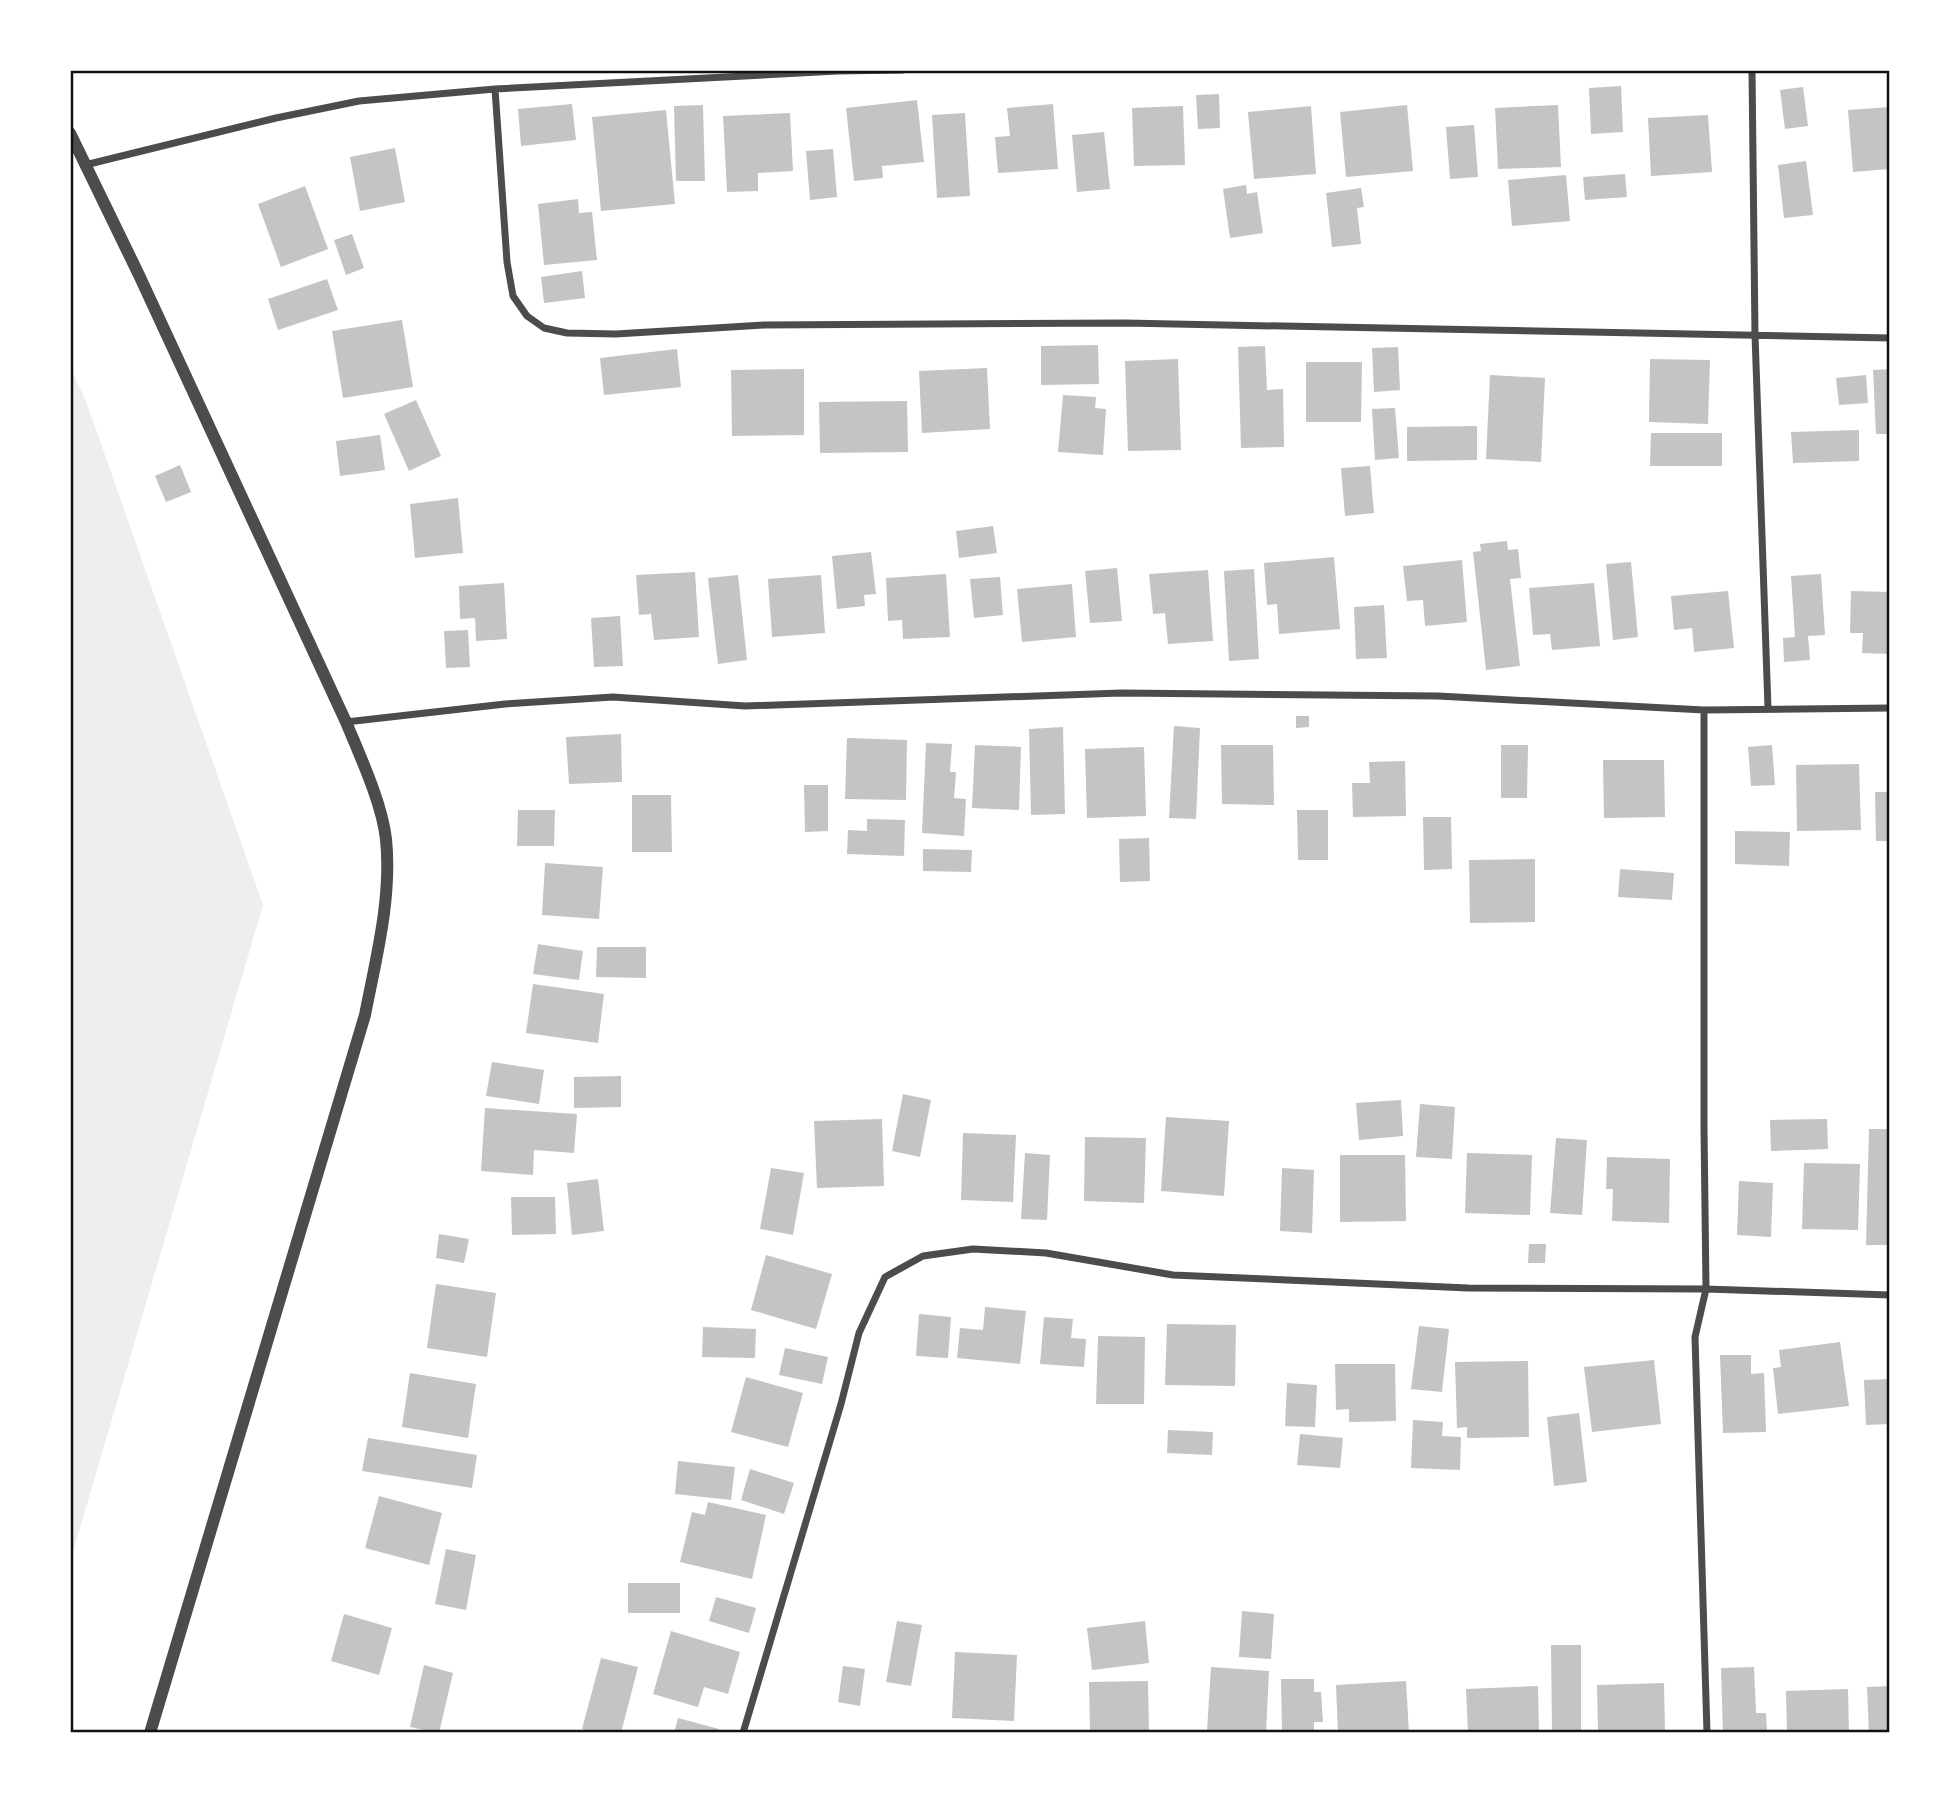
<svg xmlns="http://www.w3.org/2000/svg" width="1960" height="1803" font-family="'Exo 2',sans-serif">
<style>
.green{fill:#eee}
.building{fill:#c4c4c4}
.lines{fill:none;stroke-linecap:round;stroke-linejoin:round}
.minor{stroke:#4c4c4c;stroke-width:7}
.tertiary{stroke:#4c4c4c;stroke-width:12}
.neatline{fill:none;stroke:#111;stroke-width:2.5}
</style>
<rect width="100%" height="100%" fill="#fff"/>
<path class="green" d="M70 367 86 401 263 905 70 1562Z"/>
<path class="building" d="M1621 86 1623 132 1591 134 1589 88Z
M1803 87 1808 126 1785 129 1780 90Z
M1219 94 1220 128 1198 129 1196 95Z
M917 100 924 162 882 166 883 178 854 181 846 108Z
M572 104 576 140 521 146 518 109Z
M1053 104 1058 169 998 173 995 137 1010 136 1007 108Z
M703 105 705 181H676L674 106Z
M1407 105 1413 171 1346 177 1340 112Z
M1558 105 1561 167 1498 169 1495 108Z
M1183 106 1185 165 1134 166 1132 108Z
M1311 106 1316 174 1254 179 1248 112Z
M1890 107V169L1853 172 1848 110Z
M666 110 675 204 601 211 592 117Z
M790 113 793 171 758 173V191L727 192 723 116Z
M965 113 970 196 937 198 932 115Z
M1708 115 1712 172 1651 176 1648 118Z
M1474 125 1478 177 1450 179 1446 127Z
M1104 132 1110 189 1077 192 1072 135Z
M395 148 405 202 360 211 350 157Z
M833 149 837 197 810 200 806 151Z
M1806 161 1813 215 1784 218 1778 165Z
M1625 174 1627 197 1585 200 1583 177Z
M1566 175 1570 221 1512 226 1508 180Z
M1246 185 1247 194 1257 192 1263 233 1230 238 1223 189Z
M305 186 328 249 281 267 258 204Z
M1361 188 1364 207 1357 208 1361 244 1332 247 1326 193Z
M578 199 579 213 592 212 597 260 544 265 538 204Z
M352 234 364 268 346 275 334 240Z
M582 271 585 298 544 303 541 277Z
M327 279 338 310 278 330 268 299Z
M402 320 413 387 343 398 332 331Z
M1098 345 1099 384 1041 385V346Z
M1265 346 1267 390 1283 389 1284 447 1241 448 1238 347Z
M1398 347 1400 390 1374 392 1372 348Z
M677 349 681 387 604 395 600 358Z
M1178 359 1181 450 1128 451 1125 361Z
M1650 359 1710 360 1708 424 1649 422Z
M1306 362H1362L1361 422H1306Z
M987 368 990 429 922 433 919 371Z
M804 369V435L732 436 731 370Z
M1890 369V434H1876L1873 370Z
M1490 375 1545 378 1541 462 1486 459Z
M1866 375 1868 403 1839 405 1836 378Z
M1063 395 1096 397 1095 408 1106 409 1103 455 1058 452Z
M416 400 441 456 409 471 384 414Z
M907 401 908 452 820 453 819 402Z
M1395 408 1399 458 1375 460 1372 409Z
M1477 426V460L1407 461V427Z
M1859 430V461L1793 463 1791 432Z
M1651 433H1722V466H1650Z
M380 435 385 470 340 476 336 441Z
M180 465 191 492 166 502 155 476Z
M1370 466 1374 513 1345 516 1341 468Z
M458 498 463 553 415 558 410 504Z
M993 526 997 553 959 558 956 531Z
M1507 541 1508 550 1518 549 1521 578 1510 579 1520 666 1486 670 1473 552 1481 551 1480 544Z
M871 552 876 594 864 595 865 606 837 609 832 556Z
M1334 557 1340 629 1279 634 1277 604 1267 605 1264 563Z
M1462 560 1467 622 1425 626 1423 600 1407 601 1403 566Z
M1631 562 1638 637 1613 640 1606 564Z
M1117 568 1122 621 1090 623 1085 571Z
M1254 569 1259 659 1229 661 1224 571Z
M1208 570 1213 641 1168 644 1165 613 1153 614 1149 574Z
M695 572 699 637 654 640 651 614 639 615 636 575Z
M946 574 950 637 903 639 902 620 888 621 886 578Z
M1821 574 1825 635 1808 636 1810 660 1784 662 1783 638 1795 637 1791 576Z
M738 575 747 660 718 664 708 578Z
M821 575 825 633 772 637 768 579Z
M1000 577 1003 615 974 618 970 579Z
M504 583 507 639 476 641 475 618 460 619 459 586Z
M1594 583 1600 646 1552 650 1550 634 1533 635 1529 588Z
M1072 584 1076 637 1022 642 1017 589Z
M1728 591 1734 648 1694 652 1692 628 1674 630 1671 596Z
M1851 591 1890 592V654L1862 653 1863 633H1850Z
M1384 605 1387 658 1356 659 1354 607Z
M620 616 623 666 594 667 591 618Z
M468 630 470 667 446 668 444 631Z
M1296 716H1309V727L1296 728Z
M1174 726 1200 728 1196 819 1169 818Z
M1063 727 1065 814 1031 815 1029 729Z
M621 734 622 782 569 784 566 737Z
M847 738 907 740 906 800 845 799Z
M926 743 952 744 950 772H956L954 798 966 799 964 836 922 833Z
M975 745 1021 747 1019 810 972 808Z
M1221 745H1273L1274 805 1222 804Z
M1501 745H1528L1527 798H1501Z
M1772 745 1775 785 1751 786 1748 747Z
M1144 747 1146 816 1087 818 1085 749Z
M1603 760H1664L1665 817 1604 818Z
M1405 761 1406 816 1353 817 1352 783H1370L1369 762Z
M1859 764 1861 830 1797 831 1796 765Z
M804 785H828V831L805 832Z
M1875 792H1890V841H1876Z
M632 795H671L672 852H632Z
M518 810H555L554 846H517Z
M1297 810H1328V860H1298Z
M1423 817H1451L1452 869 1424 870Z
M867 819 905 820 904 856 847 854 848 830 867 831Z
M1735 831 1790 832 1789 866 1735 864Z
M1149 838 1150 881 1120 882 1119 839Z
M923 849 972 850 971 872 923 871Z
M1535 859V922L1470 923 1469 860Z
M545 863 603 867 599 919 542 915Z
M1620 869 1674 873 1672 900 1618 897Z
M538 944 583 951 579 980 533 974Z
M597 947H646V978L596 977Z
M533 984 604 994 598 1043 526 1033Z
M492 1062 544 1070 539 1104 486 1096Z
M621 1076V1107L574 1108V1077Z
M903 1094 931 1100 920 1157 892 1151Z
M1401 1100 1403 1136 1359 1140 1356 1103Z
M1420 1104 1455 1107 1452 1159 1416 1157Z
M485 1108 577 1114 574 1153 534 1150 533 1175 481 1171Z
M1166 1117 1229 1121 1224 1196 1161 1191Z
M882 1119 884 1186 817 1188 814 1121Z
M1827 1119 1828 1149 1771 1151 1770 1120Z
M1869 1129H1890V1245H1866Z
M963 1133 1016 1135 1013 1202 961 1200Z
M1085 1137 1146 1138 1144 1203 1084 1201Z
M1556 1138 1587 1140 1582 1215 1550 1213Z
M1025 1153 1050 1155 1047 1220 1021 1219Z
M1467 1153 1532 1155 1530 1215 1465 1213Z
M1340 1155H1405L1406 1221 1340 1222Z
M1607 1157 1670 1159 1669 1223 1612 1221 1613 1189H1606Z
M1804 1163 1860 1164 1858 1230 1802 1229Z
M771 1168 804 1173 793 1235 760 1229Z
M1282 1168 1314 1170 1312 1233 1280 1231Z
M598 1179 604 1231 572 1235 567 1183Z
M1739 1181 1773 1183 1771 1237 1737 1235Z
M511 1197H555L556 1234 512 1235Z
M439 1234 469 1239 464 1263 436 1258Z
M1529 1244H1546L1545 1263H1528Z
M766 1255 832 1274 816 1329 751 1310Z
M436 1284 496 1293 487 1357 427 1348Z
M985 1307 1026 1311 1020 1364 957 1358 960 1328 983 1330Z
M919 1314 951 1317 948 1358 916 1356Z
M1044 1317 1073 1319 1071 1338 1086 1339 1084 1367 1040 1364Z
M1167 1324 1236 1325 1235 1386 1165 1385Z
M1419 1326 1449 1329 1442 1392 1411 1389Z
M703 1327 756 1329 755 1358 702 1357Z
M1098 1336 1145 1337 1144 1404H1096Z
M1840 1342 1849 1406 1778 1414 1773 1368 1781 1367 1779 1350Z
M785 1348 828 1357 822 1384 779 1375Z
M1720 1355H1751V1374L1764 1373 1766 1432 1723 1433Z
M1654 1360 1661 1424 1592 1432 1584 1367Z
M1528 1361 1529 1437 1467 1438V1427L1457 1428 1455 1362Z
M1335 1364H1395L1396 1421 1349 1422V1409L1336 1410Z
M410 1373 476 1384 468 1438 402 1427Z
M746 1377 803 1393 788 1447 731 1432Z
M1890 1379V1424L1866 1425 1864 1380Z
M1287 1383 1317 1385 1315 1427 1285 1426Z
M1579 1413 1587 1482 1554 1486 1547 1417Z
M1413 1420 1443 1422 1442 1436 1461 1437 1460 1470 1411 1468Z
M1168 1430 1213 1432 1212 1455 1167 1453Z
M1300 1434 1343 1438 1340 1468 1297 1465Z
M368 1438 477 1455 472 1488 362 1471Z
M678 1461 735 1467 731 1500 675 1494Z
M750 1469 794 1483 784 1514 741 1500Z
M379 1496 442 1513 429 1565 365 1548Z
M708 1502 766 1515 752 1579 680 1562 692 1512 705 1515Z
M446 1549 476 1555 466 1610 435 1604Z
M628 1583H680V1613H628Z
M716 1597 756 1608 749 1633 709 1621Z
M1242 1611 1274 1614 1271 1659 1239 1657Z
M344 1614 392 1628 379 1675 331 1661Z
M897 1621 922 1625 911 1686 886 1682Z
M1145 1621 1149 1663 1092 1670 1087 1628Z
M671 1631 740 1652 728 1694 704 1687 698 1707 653 1694Z
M1551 1645H1581V1733H1552Z
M955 1652 1017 1655 1014 1721 952 1718Z
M601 1658 638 1667 621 1733H599L582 1729Z
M424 1665 453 1673 439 1733 410 1727Z
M843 1666 865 1669 860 1706 838 1702Z
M1211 1667 1269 1671 1266 1733 1207 1731Z
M1754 1667 1756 1713H1766L1767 1730 1757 1731V1733H1723L1721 1668Z
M1281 1679H1314V1692H1321L1323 1722H1314V1733H1282Z
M1148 1681 1149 1733H1090L1089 1682Z
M1406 1681 1409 1733H1338L1336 1685Z
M1664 1683 1665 1733H1598L1597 1685Z
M1538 1686 1539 1733H1468L1466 1689Z
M1890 1686V1733H1869L1867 1687Z
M1848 1689 1849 1733H1787L1786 1691Z
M678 1718 719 1729 718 1733H674Z"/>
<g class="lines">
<path class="minor" d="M1752 70 1755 335 1768 708
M495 89 507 262 513 296 527 316 544 328 567 333 616 334 764 325 1125 323 1890 338
M85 165 276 118 359 101 495 89 838 71 903 70
M1704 710V1129L1706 1289 1695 1337 1707 1733
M346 722 505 704 613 697 745 706 1121 693 1438 696 1704 710 1890 708
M743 1733 841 1404 859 1333 885 1277 923 1256 973 1249 1046 1253 1173 1275 1468 1288 1706 1289 1890 1295"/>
<path class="tertiary" d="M70 133 139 275 346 722C360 756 382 803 386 839 392 898 376 958 365 1015L150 1733"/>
</g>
<rect width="1960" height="1803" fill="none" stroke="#ffffff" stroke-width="144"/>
<rect x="72" y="72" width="1816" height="1659" class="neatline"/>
</svg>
